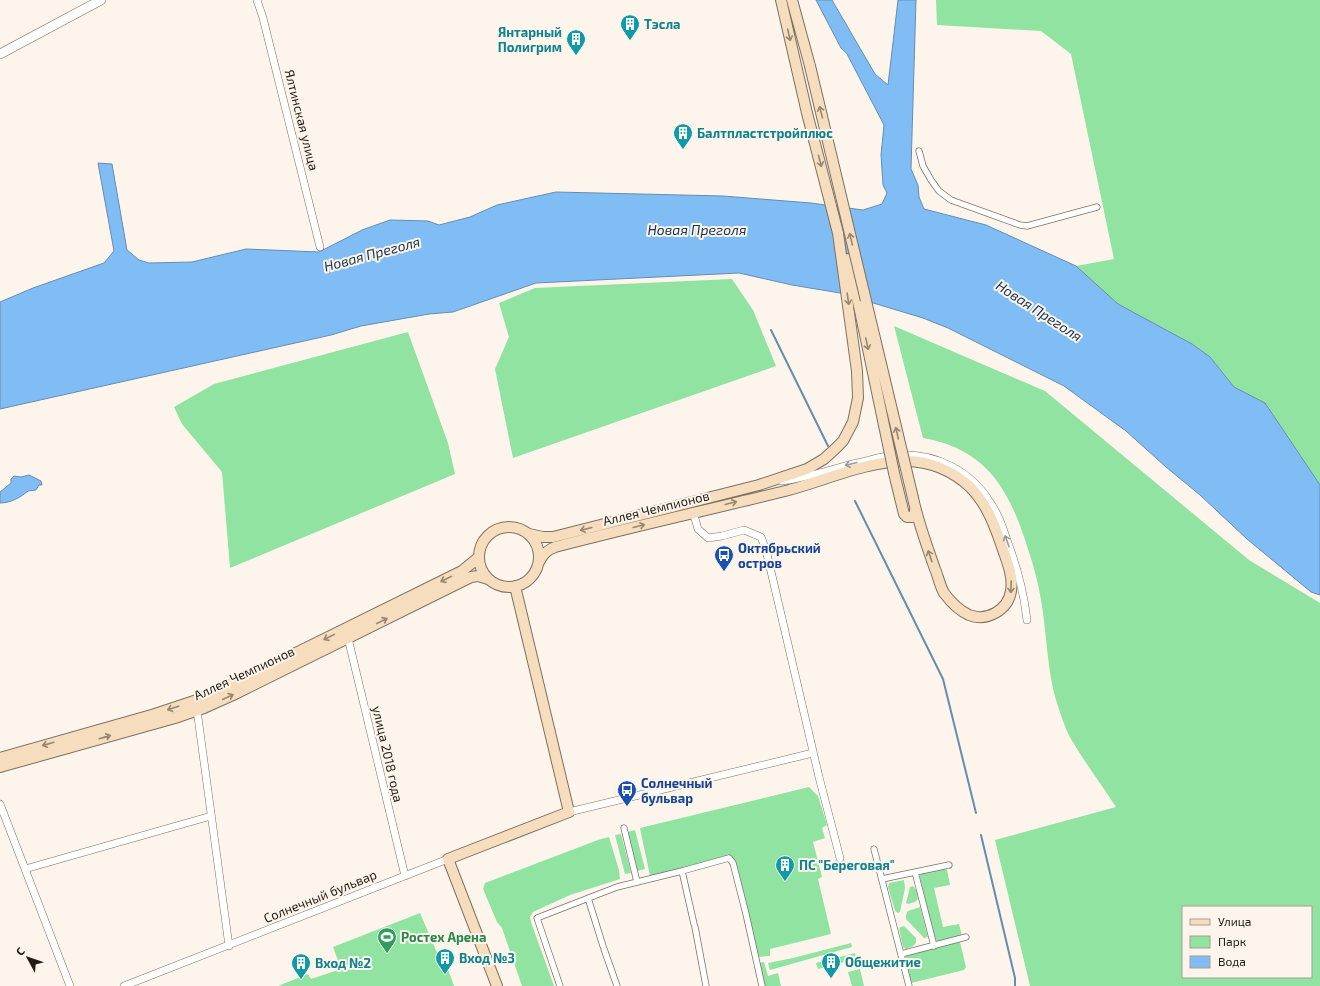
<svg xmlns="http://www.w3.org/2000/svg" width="1320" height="986" font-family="'Exo 2',sans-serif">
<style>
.green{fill:#90e3a0;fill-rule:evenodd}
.water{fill:#81bdf5;stroke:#648db2}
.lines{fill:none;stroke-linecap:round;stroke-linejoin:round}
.stream{stroke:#648db2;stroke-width:2}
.pedestrian-casing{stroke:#7d7063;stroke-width:7}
.minor-casing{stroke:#7d7063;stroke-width:8}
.tertiary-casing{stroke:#7d7063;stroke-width:10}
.secondary-casing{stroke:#7d7063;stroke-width:12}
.pedestrian{stroke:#fff;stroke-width:5.5}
.minor{stroke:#fff;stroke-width:7}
.tertiary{stroke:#fff;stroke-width:9}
.secondary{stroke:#f5ddbe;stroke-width:10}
.secondary-bridge-casing{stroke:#7d7063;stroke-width:12;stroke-linecap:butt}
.secondary-bridge{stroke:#f5ddbe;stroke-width:10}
.oneway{stroke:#968672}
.oneway2{stroke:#9b9996}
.labels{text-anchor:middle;stroke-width:4;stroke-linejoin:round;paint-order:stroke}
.culture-label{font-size:13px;font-weight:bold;fill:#0d838f;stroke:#fdf5eb;text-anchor:start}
.street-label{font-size:13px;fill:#211c16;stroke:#fdf5eb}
.transit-label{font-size:13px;font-weight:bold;fill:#164399;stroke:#fdf5eb;text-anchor:start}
.leisure-label{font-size:13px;font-weight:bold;fill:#27864d;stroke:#fdf5eb;text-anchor:start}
.water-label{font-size:14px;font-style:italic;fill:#163653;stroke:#fdf5eb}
</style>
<rect width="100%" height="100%" fill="#fdf5eb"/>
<path class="green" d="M936 0H1320V485L1265 403 1234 387 1210 357 1192 344 1118 304 1076 266 1114 259 1071 54 1041 31 937 25Z
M732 279 753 310 776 366 513 458 495 369 509 337 499 303 535 288Z
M894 326 1045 391 1249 560 1320 603V986H1030L995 840 1116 807C1102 785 1085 763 1071 739 1065 729 1060 712 1056 700 1048 672 1047 642 1043 613 1040 589 1034 566 1026 543 1008 487 985 449 923 438ZM1183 907H1311V977H1183Z
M408 332 448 443 455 474 230 568 222 472 182 424 174 407 214 384Z
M809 787 818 796 827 825 822 828 825 838 813 842 822 877 818 879 831 934 770 949V956L757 957 748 912 733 859 729 856 688 868 650 876 640 828Z
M635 830 645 869 637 871 628 832Z
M621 834 631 873 625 874 615 835Z
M609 837 619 870 620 879 570 895 533 912 530 917 532 925 554 986H522L502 928 497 922 483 889 485 883 598 840Z
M944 868 947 870 950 885 934 888 943 927 959 924 962 936 940 942 935 940 920 878V875L922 873Z
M904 880 905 888 900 912 898 913 895 911 888 887 889 883Z
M913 886 916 890 918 899 915 902 908 904 906 903 910 887Z
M920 907 928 937 924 938 906 919V915L908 911Z
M420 913 441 962 445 961 454 986H278L308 974 311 979 341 969 333 947Z
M904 926 916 938V943L913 946 906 949 903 947 899 928Z
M960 942 966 967 964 970 911 983 905 958 907 955Z
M851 943 852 947 770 970 768 963 793 958Z
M855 953 856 959 818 969 816 963Z
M764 962 768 976 778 973 781 986H763L758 963Z
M860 969 864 986H852L848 972Z"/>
<path class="water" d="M816 0H832L875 74 888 85 898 0H916L911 169 918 185 919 197 924 209 986 225 1076 266 1118 304 1192 344 1210 357 1234 387 1265 403 1320 485V595L1311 592 1247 539 1200 495 1166 467 1126 431 1064 386 948 328 923 318 840 293 792 285 739 273 536 283 453 312 429 314 361 326 331 335 0 409V302L33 288 104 263 114 251 98 163 112 164 127 250 139 260 149 263 192 262 246 249 319 252 362 230 390 220 428 221 439 225 470 217 497 205 556 192 723 196 811 203 863 210 882 204 887 193 883 185 881 155 884 125 847 54 841 48Z
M29 475 41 481 42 485H39L36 490 28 491C21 497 11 503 0 503V492L11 483V479L14 476 21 477Z"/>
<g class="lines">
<path class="stream" d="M771 330 828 446
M855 501 943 679 976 813
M981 835 1015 978V986"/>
<g class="pedestrian-casing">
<path id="pedestrian" d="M919 151 923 166 931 180 939 191 951 200 1020 225 1027 226 1097 207
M624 828 637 882
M874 849 909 986
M915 872 934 946
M882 879 949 865
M588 898 603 946
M694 924 682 871 729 858 733 863 746 914 762 986
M695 927 706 986
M604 949 617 986
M901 954 966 937
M560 986 537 918 617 887 682 871"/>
</g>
<g class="minor-casing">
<path id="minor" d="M257 0 263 18 320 247
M782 481C809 477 835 468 862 462 874 459 885 455 897 455 935 453 970 470 990 502 999 515 1004 531 1009 546 1018 570 1024 594 1027 620
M693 512 698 529 708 538 722 536 744 530 761 537 766 550 819 777 840 858
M348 638 405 876
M197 710 229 946
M0 804 70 986
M569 812 813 753
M25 869 211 816
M124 986 448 859"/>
</g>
<g class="tertiary-casing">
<path id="tertiary" d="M0 54 101 0"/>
</g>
<g class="secondary-casing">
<path id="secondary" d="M792 0 810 66
M848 259 859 306
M894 473 904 514 907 517H912L915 513V510
M479 557a30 30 0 1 1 60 0a30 30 0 1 1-60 0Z
M529 534 543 537H553L759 485 807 469 824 459 835 449 843 441 853 422 858 398 857 371 838 233 807 113 781 0
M539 562C543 554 547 550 555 547 631 527 708 510 785 491 824 481 866 461 906 461 930 461 953 471 970 487 985 502 993 521 1000 541 1005 557 1014 575 1011 591 1008 610 987 622 969 615 960 611 950 601 944 593 940 586 938 576 935 569 927 546 918 522 913 498
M0 758 155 714 200 699 229 686 462 571 478 558
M0 767 175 718 204 708 233 695 471 577 478 576 488 579
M497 986 448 859 569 812 515 586"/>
</g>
<use href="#pedestrian" class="pedestrian"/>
<use href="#minor" class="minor"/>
<use href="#tertiary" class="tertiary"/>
<use href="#secondary" class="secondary"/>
<g class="secondary-bridge-casing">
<path id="secondary-bridge" d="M810 66 913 498
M859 306 894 473"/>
</g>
<use href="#secondary-bridge" class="secondary-bridge"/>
</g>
<defs><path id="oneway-shaft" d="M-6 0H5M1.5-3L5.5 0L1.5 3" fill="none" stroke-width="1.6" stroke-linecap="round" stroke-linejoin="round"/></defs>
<g class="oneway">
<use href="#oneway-shaft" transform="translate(789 35) rotate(77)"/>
<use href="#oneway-shaft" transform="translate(821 112) rotate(-104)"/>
<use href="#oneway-shaft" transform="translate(820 161) rotate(75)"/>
<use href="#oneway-shaft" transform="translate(851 239) rotate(-103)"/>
<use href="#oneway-shaft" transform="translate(848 299) rotate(82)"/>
<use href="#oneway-shaft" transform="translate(867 344) rotate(78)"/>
<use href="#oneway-shaft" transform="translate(897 433) rotate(-103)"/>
<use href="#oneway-shaft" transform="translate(731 503) rotate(-14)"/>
<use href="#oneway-shaft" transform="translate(639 526) rotate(-14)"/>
<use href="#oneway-shaft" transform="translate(586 529) rotate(166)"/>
<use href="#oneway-shaft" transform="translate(930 556) rotate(-109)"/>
<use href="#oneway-shaft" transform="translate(446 579) rotate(154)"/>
<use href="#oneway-shaft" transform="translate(1011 587) rotate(92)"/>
<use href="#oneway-shaft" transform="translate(382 621) rotate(-26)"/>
<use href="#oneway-shaft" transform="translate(329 637) rotate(154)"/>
<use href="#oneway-shaft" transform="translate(228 697) rotate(-25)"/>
<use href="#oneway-shaft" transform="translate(173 708) rotate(162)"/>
<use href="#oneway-shaft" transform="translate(105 737) rotate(-16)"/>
<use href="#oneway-shaft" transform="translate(48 744) rotate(164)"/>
</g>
<g class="oneway2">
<use href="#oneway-shaft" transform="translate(851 464) rotate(166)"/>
<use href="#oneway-shaft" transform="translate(1007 541) rotate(-110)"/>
</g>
<defs>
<g id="building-pin" transform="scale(1)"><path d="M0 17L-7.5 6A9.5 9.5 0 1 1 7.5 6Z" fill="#0f9aa8" stroke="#fdf5eb"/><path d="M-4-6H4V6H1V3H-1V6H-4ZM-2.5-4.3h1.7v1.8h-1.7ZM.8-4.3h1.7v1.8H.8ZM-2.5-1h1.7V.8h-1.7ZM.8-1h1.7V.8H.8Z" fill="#fff"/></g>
<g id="bus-pin" transform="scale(1)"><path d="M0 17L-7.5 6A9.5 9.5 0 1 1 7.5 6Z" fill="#1a4fb4" stroke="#fdf5eb"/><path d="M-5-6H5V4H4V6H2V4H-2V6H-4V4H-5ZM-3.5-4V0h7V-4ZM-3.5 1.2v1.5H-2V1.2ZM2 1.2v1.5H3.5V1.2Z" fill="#fff"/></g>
<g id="stadium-pin" transform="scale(1)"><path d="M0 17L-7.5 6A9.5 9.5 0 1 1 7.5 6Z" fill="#2e9e5b" stroke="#fdf5eb"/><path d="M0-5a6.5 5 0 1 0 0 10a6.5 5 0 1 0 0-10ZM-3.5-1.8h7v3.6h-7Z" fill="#fff"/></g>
</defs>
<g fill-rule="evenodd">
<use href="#building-pin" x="630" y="24"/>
<use href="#building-pin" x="576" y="39"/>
<use href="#building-pin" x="683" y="133"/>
<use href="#bus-pin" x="724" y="555"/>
<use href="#bus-pin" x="627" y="790"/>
<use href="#building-pin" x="785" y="865"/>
<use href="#stadium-pin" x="387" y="937"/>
<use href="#building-pin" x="445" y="958"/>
<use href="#building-pin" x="831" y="962"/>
<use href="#building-pin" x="301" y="963"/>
</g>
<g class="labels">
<g class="culture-label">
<text x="644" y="29">Тэсла</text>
<text x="562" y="37" text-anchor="end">Янтарный<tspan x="562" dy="15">Полигрим</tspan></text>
<text x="697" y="138">Балтпластстройплюс</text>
<text x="799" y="870">ПС "Береговая"</text>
<text x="459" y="963">Вход №3</text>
<text x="845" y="967">Общежитие</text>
<text x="315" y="968">Вход №2</text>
</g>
<g class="street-label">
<text transform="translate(302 120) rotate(76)" y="5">Ялтинская улица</text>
<text transform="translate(656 508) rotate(-14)" y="5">Аллея Чемпионов</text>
<text transform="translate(244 673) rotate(-25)" y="5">Аллея Чемпионов</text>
<text transform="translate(388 754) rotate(77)" y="5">улица 2018 года</text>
<text transform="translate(320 896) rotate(-22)" y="5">Солнечный бульвар</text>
</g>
<g class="transit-label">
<text x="738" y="553">Октябрьский<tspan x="738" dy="15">остров</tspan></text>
<text x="641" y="788">Солнечный<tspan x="641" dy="15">бульвар</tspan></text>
</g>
<g class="leisure-label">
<text x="401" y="942">Ростех Арена</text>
</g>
<g class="water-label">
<text x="697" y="235">Новая Преголя</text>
<text transform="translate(372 254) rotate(-15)" y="5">Новая Преголя</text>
<text transform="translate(1039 311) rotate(33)" y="5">Новая Преголя</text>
</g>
</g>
<rect x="1182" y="906" width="130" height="72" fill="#fdf5eb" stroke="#a59e96"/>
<rect x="1190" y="919" width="20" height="6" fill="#f5ddbe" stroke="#a59e96"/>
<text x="1218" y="926" font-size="12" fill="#211c16">Улица</text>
<rect x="1190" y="936" width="20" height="12" fill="#90e3a0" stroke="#a59e96"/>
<text x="1218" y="946" font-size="12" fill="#211c16">Парк</text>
<rect x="1190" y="956" width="20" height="12" fill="#81bdf5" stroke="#a59e96"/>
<text x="1218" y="966" font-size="12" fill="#211c16">Вода</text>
<g transform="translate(28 958) rotate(310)" stroke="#fdf5eb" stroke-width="3" paint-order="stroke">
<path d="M0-3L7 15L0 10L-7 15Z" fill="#211c16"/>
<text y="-6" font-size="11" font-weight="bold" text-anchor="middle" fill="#211c16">С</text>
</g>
</svg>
